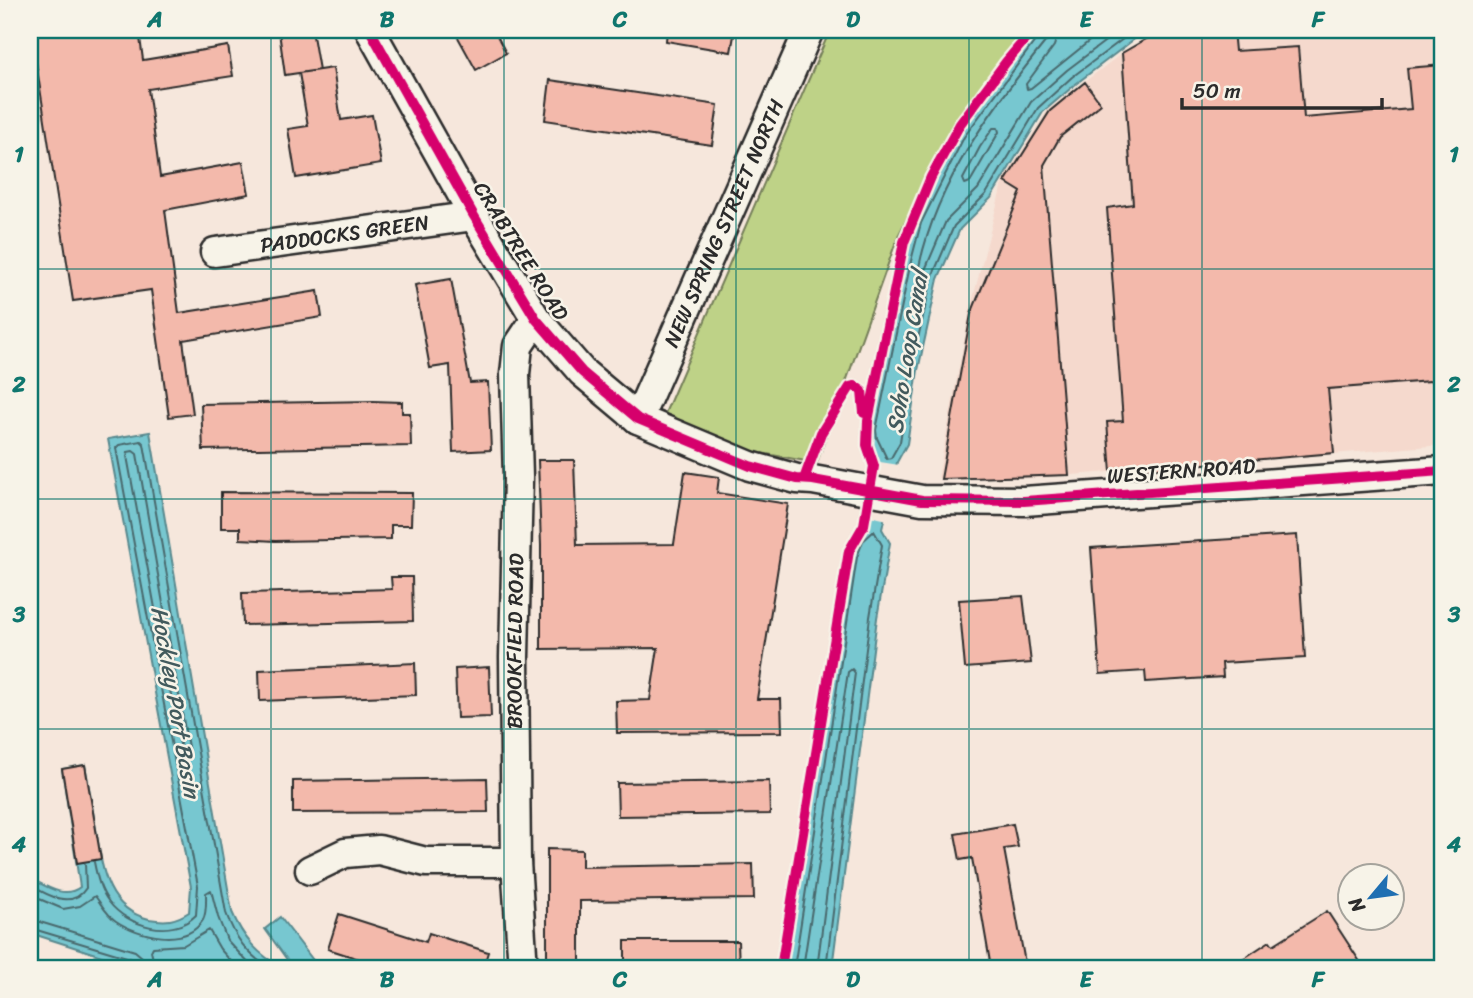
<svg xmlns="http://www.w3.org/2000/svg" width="1473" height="998" font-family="Sriracha,sans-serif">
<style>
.built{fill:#f5d9cd}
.green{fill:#bed287;stroke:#747e59;stroke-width:2}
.water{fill:#77c7d0;stroke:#59898e;stroke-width:2}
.pier{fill:#f6e7dc}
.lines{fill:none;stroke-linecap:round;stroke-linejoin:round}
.shore{stroke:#49696d;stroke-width:2}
.building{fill:#f3b9ab;stroke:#2b2b2b;stroke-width:2}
.street-casing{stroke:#2b2b2b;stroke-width:33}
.street{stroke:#f7f3e8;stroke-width:28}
.cycleway-casing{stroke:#f7f3e8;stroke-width:15}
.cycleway{stroke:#d6006c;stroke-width:10}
.grid{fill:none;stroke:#0f766e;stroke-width:2;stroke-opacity:0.55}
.labels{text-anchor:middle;stroke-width:5;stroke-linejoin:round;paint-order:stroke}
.street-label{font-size:21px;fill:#2b2b2b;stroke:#f7f3e8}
.water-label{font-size:23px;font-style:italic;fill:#425a5d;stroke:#f7f3e8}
.neatline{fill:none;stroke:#0f766e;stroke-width:2.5}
.grid-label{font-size:23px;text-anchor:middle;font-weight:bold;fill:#0f766e}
</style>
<rect width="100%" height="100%" fill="#f6e7dc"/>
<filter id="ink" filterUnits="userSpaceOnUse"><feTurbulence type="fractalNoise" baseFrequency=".0143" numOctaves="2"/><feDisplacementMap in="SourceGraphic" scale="14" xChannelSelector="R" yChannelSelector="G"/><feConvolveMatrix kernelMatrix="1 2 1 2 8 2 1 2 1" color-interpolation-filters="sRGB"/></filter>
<g filter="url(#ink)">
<path class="built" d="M1160 30H1443V445L1035 478H938L970 310 1003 181 1048 110 1122 53Z"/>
<path class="green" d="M830 30H1029L960 114 898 236 817 463 744 450 663 418Z"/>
<path class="water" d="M1035 30H1151L1137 37 1077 83 1043 112 991 198 960 229 938 279 918 370 907 444 897 462 882 529 890 543 877 618 832 968H787L851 555 857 538 867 526 878 458 870 440 868 430C884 362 892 290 914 223 937 154 988 84 1035 30Z
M150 432 232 912C243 938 258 955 283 968H139L30 933V873L32 879C47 887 65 899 80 887L62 769 85 765C89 786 92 807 96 829 102 866 105 908 149 919 166 922 175 921 189 912L191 887 108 439Z
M280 917 319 968H293L265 929Z"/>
<path class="pier" d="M874 461 899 465 888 520 865 515Z"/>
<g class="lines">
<path class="shore" d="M1039 30 1038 37 964 137 921 223 911 261 876 430 877 438 887 459 891 458 900 442 911 369 932 277 954 226 986 194 1038 108 1072 77 1135 30
M1048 30 1046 41C992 108 937 181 919 267L920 271 925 270 946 221 978 189 1031 102 1067 70 1120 30
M1059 30 1054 46 1026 84 1027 89 1031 88 1103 30
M993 128H998L999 132 970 182 965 184 963 179 980 147Z
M133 451 137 454 189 753 186 757 182 755 127 456 128 452Z
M94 862C97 877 100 890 109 902 128 927 172 939 196 915L198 886 116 448 119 445 141 441 144 444 226 913C235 938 247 954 269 968
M30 885C47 895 72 910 86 888L85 864
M30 895 63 909 80 906 95 896C102 905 107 915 116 921 138 936 186 948 203 920 207 912 206 901 206 893L211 890 218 917 227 940 253 968
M30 919 135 951 142 957 145 968
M30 928 130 958 135 962 136 968
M155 968 151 951 153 947 184 945 209 930 220 949 237 968
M794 968 857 557 863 541 874 531 882 545 870 617 826 968
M803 968 848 672 852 669 855 673 817 968"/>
</g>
<path class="building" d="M31 30H139L143 60 228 46 233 76 148 89 160 177 243 162 249 194 165 210 179 313 318 291 322 317 183 340 193 414 169 417 151 290 73 301Z
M293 30H312L319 70 285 75 279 32Z
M454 30H494L506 53 476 70Z
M667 30H735L731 52 666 41Z
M1162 30H1233L1235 51 1298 47 1304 118 1411 109 1407 68 1443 65V380L1328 389 1334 453 1111 472 1107 422 1123 421 1107 208 1133 204 1122 53Z
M333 68 341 120 372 115 381 164 296 178 288 129 308 126 299 73Z
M550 80 718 105 712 145 545 120Z
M1085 82 1101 104 1060 137 1044 165 1069 475 941 479 971 314 1021 192 1005 182 1050 111Z
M451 279 470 383 488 382 491 450 453 452 450 365 430 368 415 285Z
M373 401 402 402V413H410L411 446 203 450 201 404Z
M538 460H574L577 545 674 544 685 472 719 477 717 493 788 504 757 699H781L782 732 617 733 616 701 650 700 658 648 541 649V545Z
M221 492 412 493 411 525H391V539L275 541 240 539V528H221Z
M1297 535 1305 658 1222 663 1223 677 1146 682 1145 671 1100 674 1091 548Z
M391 577H412L413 621 243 625 242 593 392 589Z
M1023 596 1031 663 965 668 959 600Z
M415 663 416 695 260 701 259 670Z
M489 667 491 717 457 718 455 669Z
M85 765 101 859 77 863 62 769Z
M487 778 488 812 293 813V781Z
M769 781 770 814 618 816 617 783Z
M1013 824 1018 847 1004 849 1026 968H991L972 858 960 860 955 834Z
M547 849 582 850V867L753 864 754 899 580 901V968H547Z
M1327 911 1364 968H1229L1270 941 1273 945Z
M339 914 426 942 429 933 488 952 483 968H387L328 949Z
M625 941H738L739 968H625Z"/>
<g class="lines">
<g class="street-casing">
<g id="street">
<path d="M370 30 474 216 536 319 582 372 638 419 750 466 797 479 813 480 922 500 1024 501 1443 471"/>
<path id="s1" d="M215 252 474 216"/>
<path id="s2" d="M638 419 809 30"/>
<path d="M310 870 345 853 379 850 426 862H516"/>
<path id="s3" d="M523 968 516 862 514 657 518 477 515 374 518 346 536 319"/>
</g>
</g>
<use href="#street" class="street"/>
<g class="cycleway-casing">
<path id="cycleway" d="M370 30 474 216 536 319 582 372 638 419 750 466 797 479 813 480 922 500 1024 501 1443 471
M804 479 821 433 850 387 855 386 862 391 864 413
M781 968 849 551 864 525 874 466 867 445 868 421 904 242 931 177 960 124 1006 62 1033 30"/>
</g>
<use href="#cycleway" class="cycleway"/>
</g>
</g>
<path class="grid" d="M271 30V968M504 30V968M736 30V968M969 30V968M1202 30V968M30 269H1443M30 499H1443M30 729H1443"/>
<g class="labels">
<g class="street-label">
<text dy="7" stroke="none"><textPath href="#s2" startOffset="214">NEW SPRING STREET NORTH</textPath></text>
<text dy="7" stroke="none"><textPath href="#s1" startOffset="131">PADDOCKS GREEN</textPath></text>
<text transform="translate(521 251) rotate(58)" y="7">CRABTREE ROAD</text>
<text transform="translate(1181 471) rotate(-4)" y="7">WESTERN ROAD</text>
<text dy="7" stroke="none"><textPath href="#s3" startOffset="327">BROOKFIELD ROAD</textPath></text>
</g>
<g class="water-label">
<text transform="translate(907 352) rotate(-81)" y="8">Soho Loop Canal</text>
<text transform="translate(176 702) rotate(80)" y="8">Hockley Port Basin</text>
</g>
</g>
<rect width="1473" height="998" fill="none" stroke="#f7f3e8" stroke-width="77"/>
<g transform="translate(1371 897) rotate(241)"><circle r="33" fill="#f7f3e8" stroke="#a5a39c" stroke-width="2"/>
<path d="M0-5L12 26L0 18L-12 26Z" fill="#1f6fb2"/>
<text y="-10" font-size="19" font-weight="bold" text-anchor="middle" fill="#2b2b2b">N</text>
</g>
<path d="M1182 98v10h200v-10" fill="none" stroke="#2b2b2b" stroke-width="3.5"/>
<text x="1193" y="98" font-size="21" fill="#2b2b2b" stroke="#f7f3e8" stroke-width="5" paint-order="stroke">50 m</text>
<rect x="38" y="38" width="1396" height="922" class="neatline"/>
<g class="grid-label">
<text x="155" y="27">A</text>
<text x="387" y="27">B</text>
<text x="620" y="27">C</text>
<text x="853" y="27">D</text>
<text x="1086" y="27">E</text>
<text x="1318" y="27">F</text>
<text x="19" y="162">1</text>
<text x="1454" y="162">1</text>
<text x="19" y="392">2</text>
<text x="1454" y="392">2</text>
<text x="19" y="622">3</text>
<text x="1454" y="622">3</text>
<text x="19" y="852">4</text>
<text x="1454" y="852">4</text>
<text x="155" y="987">A</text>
<text x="387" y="987">B</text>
<text x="620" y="987">C</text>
<text x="853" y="987">D</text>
<text x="1086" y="987">E</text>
<text x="1318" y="987">F</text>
</g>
</svg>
